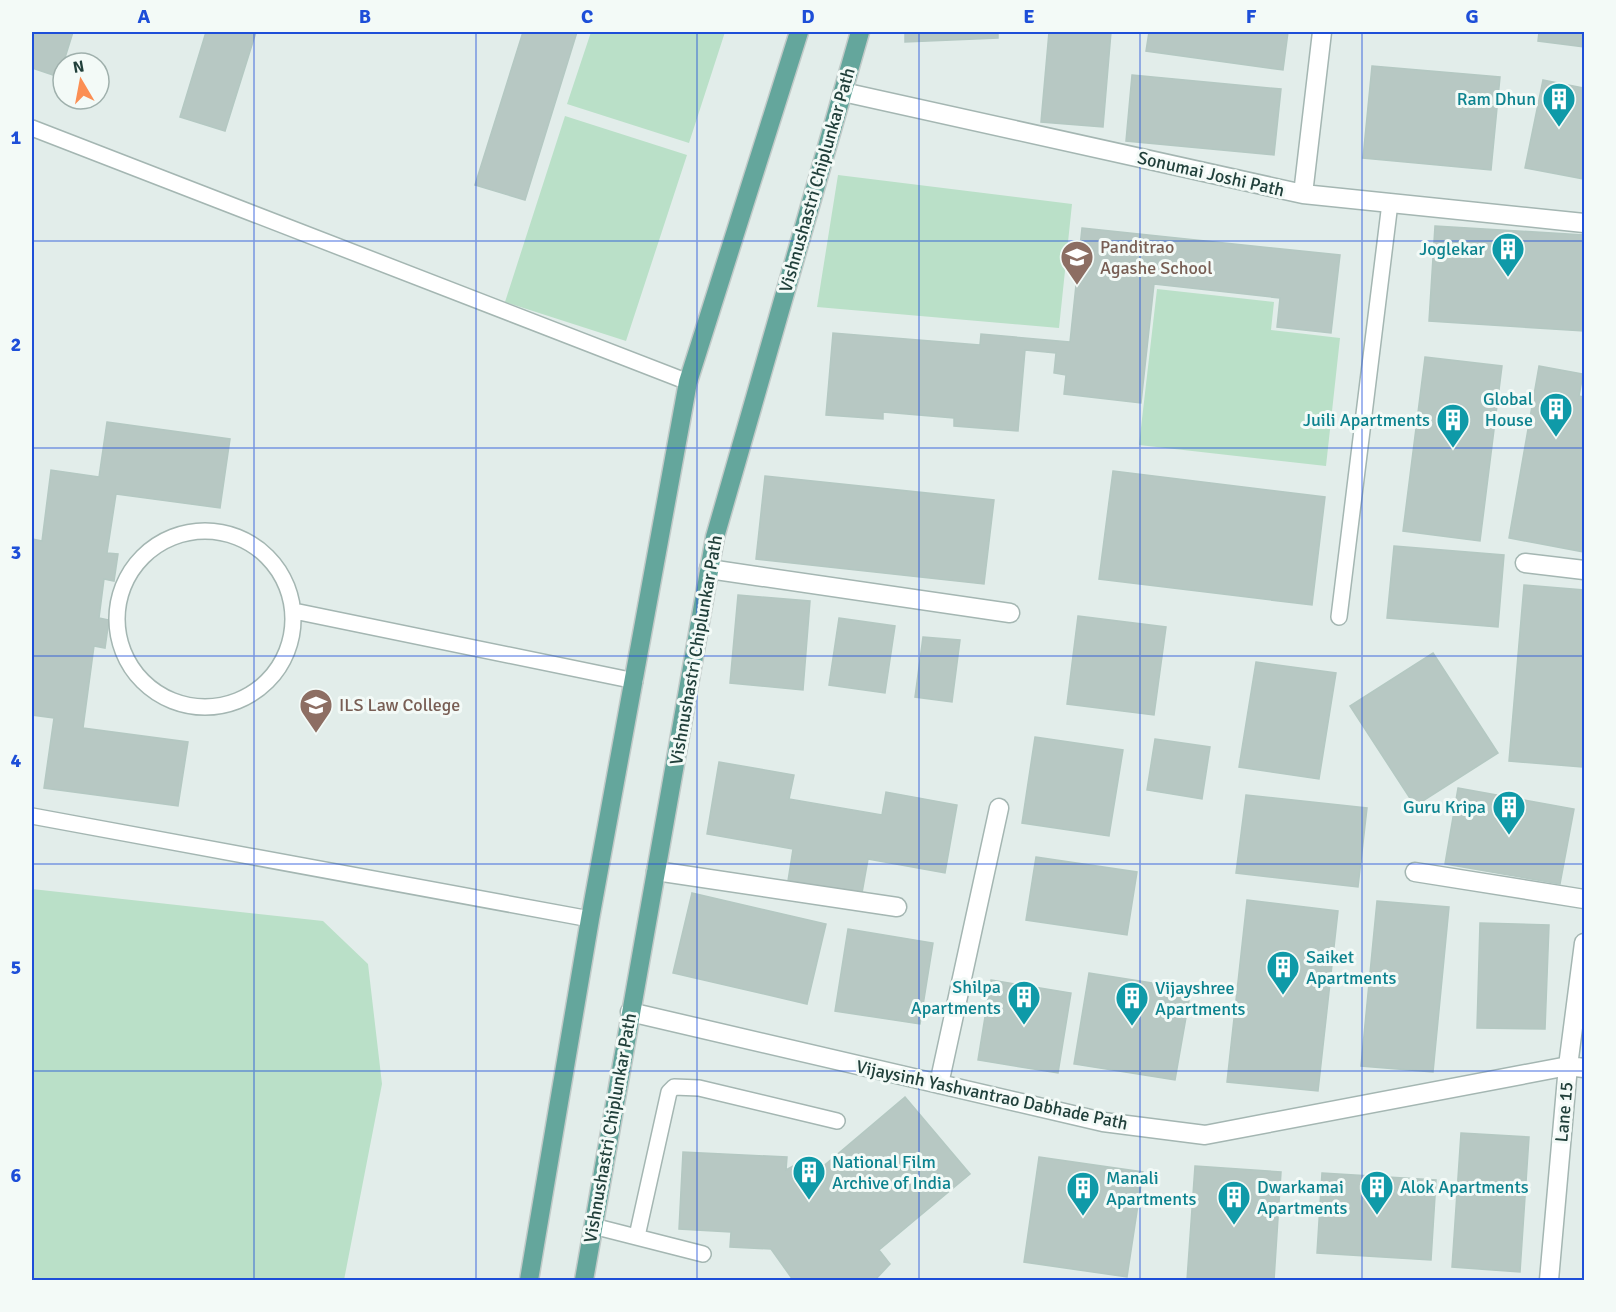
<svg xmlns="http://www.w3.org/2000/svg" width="1616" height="1312" font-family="Signika,sans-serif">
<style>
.green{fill:#bae0c8}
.building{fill:#b7c8c3;stroke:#b4c8c2;stroke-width:1.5}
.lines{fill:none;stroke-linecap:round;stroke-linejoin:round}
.service-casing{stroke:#a4b6b2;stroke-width:18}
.minor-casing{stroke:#a4b6b2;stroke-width:21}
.primary-casing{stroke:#c1cac8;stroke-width:21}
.service{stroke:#fff;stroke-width:15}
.minor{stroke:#fff;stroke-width:18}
.primary{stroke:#64a69c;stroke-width:18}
.grid{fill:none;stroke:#1d4ed8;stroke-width:1.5;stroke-opacity:0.55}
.labels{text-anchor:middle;stroke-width:6;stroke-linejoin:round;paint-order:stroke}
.culture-label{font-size:18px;fill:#0d838f;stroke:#f3faf7;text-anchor:end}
.street-label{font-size:18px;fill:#21403b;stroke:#f3faf7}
.education-label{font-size:18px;fill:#785e54;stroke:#f3faf7;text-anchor:start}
.neatline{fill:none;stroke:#1d4ed8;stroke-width:2}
.grid-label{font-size:20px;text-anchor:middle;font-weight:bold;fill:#1d4ed8}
</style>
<rect width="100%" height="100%" fill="#e2edea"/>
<path class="green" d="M591 32H725L689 143 567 104Z
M565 116 687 155 626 341 505 302Z
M838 175 1072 204 1059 328 817 307Z
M1157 289 1274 302 1271 330 1340 338 1326 466 1139 445Z
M32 889 323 921 368 964 382 1084 344 1280H32Z"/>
<path class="building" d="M32 32H73L59 77 32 68Z
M206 32H256L225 131 180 117Z
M523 32H577L525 200 475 185Z
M905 32H998V38L905 42Z
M1049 32H1111L1103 127 1041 122Z
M1149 32H1288L1283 70 1146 51Z
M1539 32H1584V47L1538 41Z
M1372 66 1500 77 1491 170 1363 158Z
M1132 75 1281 89 1274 155 1126 141Z
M1543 80 1584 88V179L1525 168Z
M1435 226 1584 235V331L1429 321Z
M1082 228 1340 255 1331 333 1277 327 1280 298 1154 284 1141 403 1064 394 1066 375 1054 373 1056 353 1025 350 1018 431 954 426V418L883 412V419L826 415 833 333 980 345 981 334 1070 342Z
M1425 357 1502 366 1480 541 1403 531Z
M1539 366 1583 374 1579 396 1584 397V552L1509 538Z
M107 422 230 439 220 508 116 494 107 553 118 554 114 581 104 579 99 618 109 620 105 648 94 646 83 728 188 742 178 806 44 788 54 718 32 715V539L42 541 51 470 99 477Z
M1113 471 1325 497 1312 605 1099 579Z
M765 476 994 500 984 584 756 559Z
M1394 546 1504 555 1498 627 1387 618Z
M1524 585 1584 590V736L1582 767 1509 761Z
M738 595 810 601 803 690 730 683Z
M1078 616 1166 627 1154 715 1067 704Z
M839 618 895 626 885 693 829 685Z
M923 637 960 640 952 702 915 697Z
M1433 653 1498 753 1415 806 1350 706Z
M1256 662 1336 673 1319 779 1239 767Z
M1035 737 1123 750 1109 836 1022 823Z
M1155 739 1210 747 1202 799 1147 790Z
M719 762 794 775 789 799 882 815 886 792 957 805 945 873 868 859 862 893 788 881 793 849 707 834Z
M1458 788 1574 809 1560 884 1445 864Z
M1246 795 1367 808 1358 887 1236 873Z
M1036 857 1137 872 1127 935 1026 920Z
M692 893 826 924 807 1004 673 973Z
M1247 900 1338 911 1318 1091 1227 1082Z
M1377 901 1449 907 1433 1072 1361 1066Z
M1480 923 1549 925 1545 1029 1477 1028Z
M848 929 933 943 920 1024 835 1011Z
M1089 973 1191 989 1175 1080 1074 1064Z
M991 980 1071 993 1058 1073 978 1060Z
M905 1097 970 1174 879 1250 890 1264 875 1280H793L771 1249 730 1247 731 1232 679 1229 683 1152 787 1157 786 1170 806 1159 814 1174Z
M1461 1133 1529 1137 1520 1272 1452 1267Z
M1039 1157 1143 1172 1127 1277 1024 1262Z
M1195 1166 1281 1172 1274 1280H1187Z
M1322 1173 1436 1180 1431 1260 1317 1253Z"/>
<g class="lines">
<g class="service-casing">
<path id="service" d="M32 128 688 382
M117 619a88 88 0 1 1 176 0a88 88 0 1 1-176 0Z
M294 611 635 681
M1339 617 1390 203
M32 816 590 919
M593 1226 703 1254
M637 1236 669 1092 674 1087 699 1088 837 1121"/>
</g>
<g class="minor-casing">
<path id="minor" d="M843 92 1303 194 1584 223
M1303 194 1322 32
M1525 563 1584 570
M709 569 1010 613
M656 871 897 907
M1415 872 1584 899
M630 1012 1103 1122 1205 1135 1568 1066 1584 1068
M939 1084 999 808
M1549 1280 1568 1066 1584 943"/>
</g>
<g class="primary-casing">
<path id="primary" d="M529 1280 590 919 688 382 799 32
M584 1280 715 537 860 32"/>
</g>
<use href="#service" class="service"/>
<use href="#minor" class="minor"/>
<use href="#primary" class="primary"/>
</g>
<path class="grid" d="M254 32V1280M476 32V1280M697 32V1280M919 32V1280M1140 32V1280M1362 32V1280M32 241H1584M32 448H1584M32 656H1584M32 864H1584M32 1071H1584"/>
<defs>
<g id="building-pin" transform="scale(1.725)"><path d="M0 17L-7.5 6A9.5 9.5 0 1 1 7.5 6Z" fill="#0f9aa8" stroke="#f3faf7"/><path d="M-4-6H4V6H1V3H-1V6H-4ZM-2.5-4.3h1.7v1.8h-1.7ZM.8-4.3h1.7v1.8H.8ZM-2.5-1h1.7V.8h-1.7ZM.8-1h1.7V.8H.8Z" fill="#fff"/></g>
<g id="school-pin" transform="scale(1.725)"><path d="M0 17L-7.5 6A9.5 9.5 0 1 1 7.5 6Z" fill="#8d6e63" stroke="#f3faf7"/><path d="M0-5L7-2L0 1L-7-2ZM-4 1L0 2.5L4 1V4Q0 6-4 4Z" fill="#fff"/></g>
<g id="university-pin" transform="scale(1.725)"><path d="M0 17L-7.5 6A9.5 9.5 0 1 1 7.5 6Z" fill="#8d6e63" stroke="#f3faf7"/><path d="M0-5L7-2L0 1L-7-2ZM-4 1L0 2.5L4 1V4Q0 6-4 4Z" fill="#fff"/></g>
</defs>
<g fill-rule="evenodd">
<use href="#building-pin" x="1559" y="99"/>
<use href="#building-pin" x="1508" y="249"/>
<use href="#school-pin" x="1077" y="257"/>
<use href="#building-pin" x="1556" y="409"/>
<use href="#building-pin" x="1453" y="420"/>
<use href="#university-pin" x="316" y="705"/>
<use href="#building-pin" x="1509" y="807"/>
<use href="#building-pin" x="1283" y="967"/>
<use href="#building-pin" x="1024" y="997"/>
<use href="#building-pin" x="1132" y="998"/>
<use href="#building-pin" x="809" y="1172"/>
<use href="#building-pin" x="1377" y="1187"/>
<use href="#building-pin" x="1083" y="1188"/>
<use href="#building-pin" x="1234" y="1197"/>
</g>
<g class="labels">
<g class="culture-label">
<text x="1536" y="105">Ram Dhun</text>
<text x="1485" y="255">Joglekar</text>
<text x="1533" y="405">Global<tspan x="1533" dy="21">House</tspan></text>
<text x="1430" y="426">Juili Apartments</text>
<text x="1486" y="813">Guru Kripa</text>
<text x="1306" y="963" text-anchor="start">Saiket<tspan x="1306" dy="21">Apartments</tspan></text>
<text x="1001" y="993">Shilpa<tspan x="1001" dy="21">Apartments</tspan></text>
<text x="1155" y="994" text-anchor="start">Vijayshree<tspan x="1155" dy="21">Apartments</tspan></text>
<text x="832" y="1168" text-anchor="start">National Film<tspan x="832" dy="21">Archive of India</tspan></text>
<text x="1106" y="1184" text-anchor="start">Manali<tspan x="1106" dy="21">Apartments</tspan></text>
<text x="1257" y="1193" text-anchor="start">Dwarkamai<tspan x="1257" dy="21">Apartments</tspan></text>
<text x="1400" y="1193" text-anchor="start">Alok Apartments</text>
</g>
<g class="street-label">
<text transform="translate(1211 174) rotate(13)" y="6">Sonumai Joshi Path</text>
<text transform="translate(817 180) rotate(-74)" y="6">Vishnushastri Chiplunkar Path</text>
<text transform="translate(696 650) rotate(-80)" y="6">Vishnushastri Chiplunkar Path</text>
<text transform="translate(992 1095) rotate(12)" y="6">Vijaysinh Yashvantrao Dabhade Path</text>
<text transform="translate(1564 1112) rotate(-85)" y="6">Lane 15</text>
<text transform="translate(610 1128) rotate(-80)" y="6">Vishnushastri Chiplunkar Path</text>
</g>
<g class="education-label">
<text x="1100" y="253">Panditrao<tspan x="1100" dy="21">Agashe School</tspan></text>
<text x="339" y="711">ILS Law College</text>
</g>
</g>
<rect width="1616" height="1312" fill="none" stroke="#f3faf7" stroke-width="66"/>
<g transform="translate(81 81) rotate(350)"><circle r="28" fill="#f3faf7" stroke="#9fb0ac" stroke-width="1.5"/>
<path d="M0-4.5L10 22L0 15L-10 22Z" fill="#fb8e53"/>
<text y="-9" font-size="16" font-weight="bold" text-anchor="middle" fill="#21403b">N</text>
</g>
<rect x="33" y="33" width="1550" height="1246" class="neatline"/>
<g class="grid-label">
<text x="144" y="23">A</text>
<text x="365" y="23">B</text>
<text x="587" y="23">C</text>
<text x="808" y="23">D</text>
<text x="1029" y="23">E</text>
<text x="1251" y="23">F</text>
<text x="1472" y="23">G</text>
<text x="16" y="144">1</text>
<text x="16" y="351">2</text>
<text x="16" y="559">3</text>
<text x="16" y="767">4</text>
<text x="16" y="974">5</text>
<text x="16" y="1182">6</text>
</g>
</svg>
